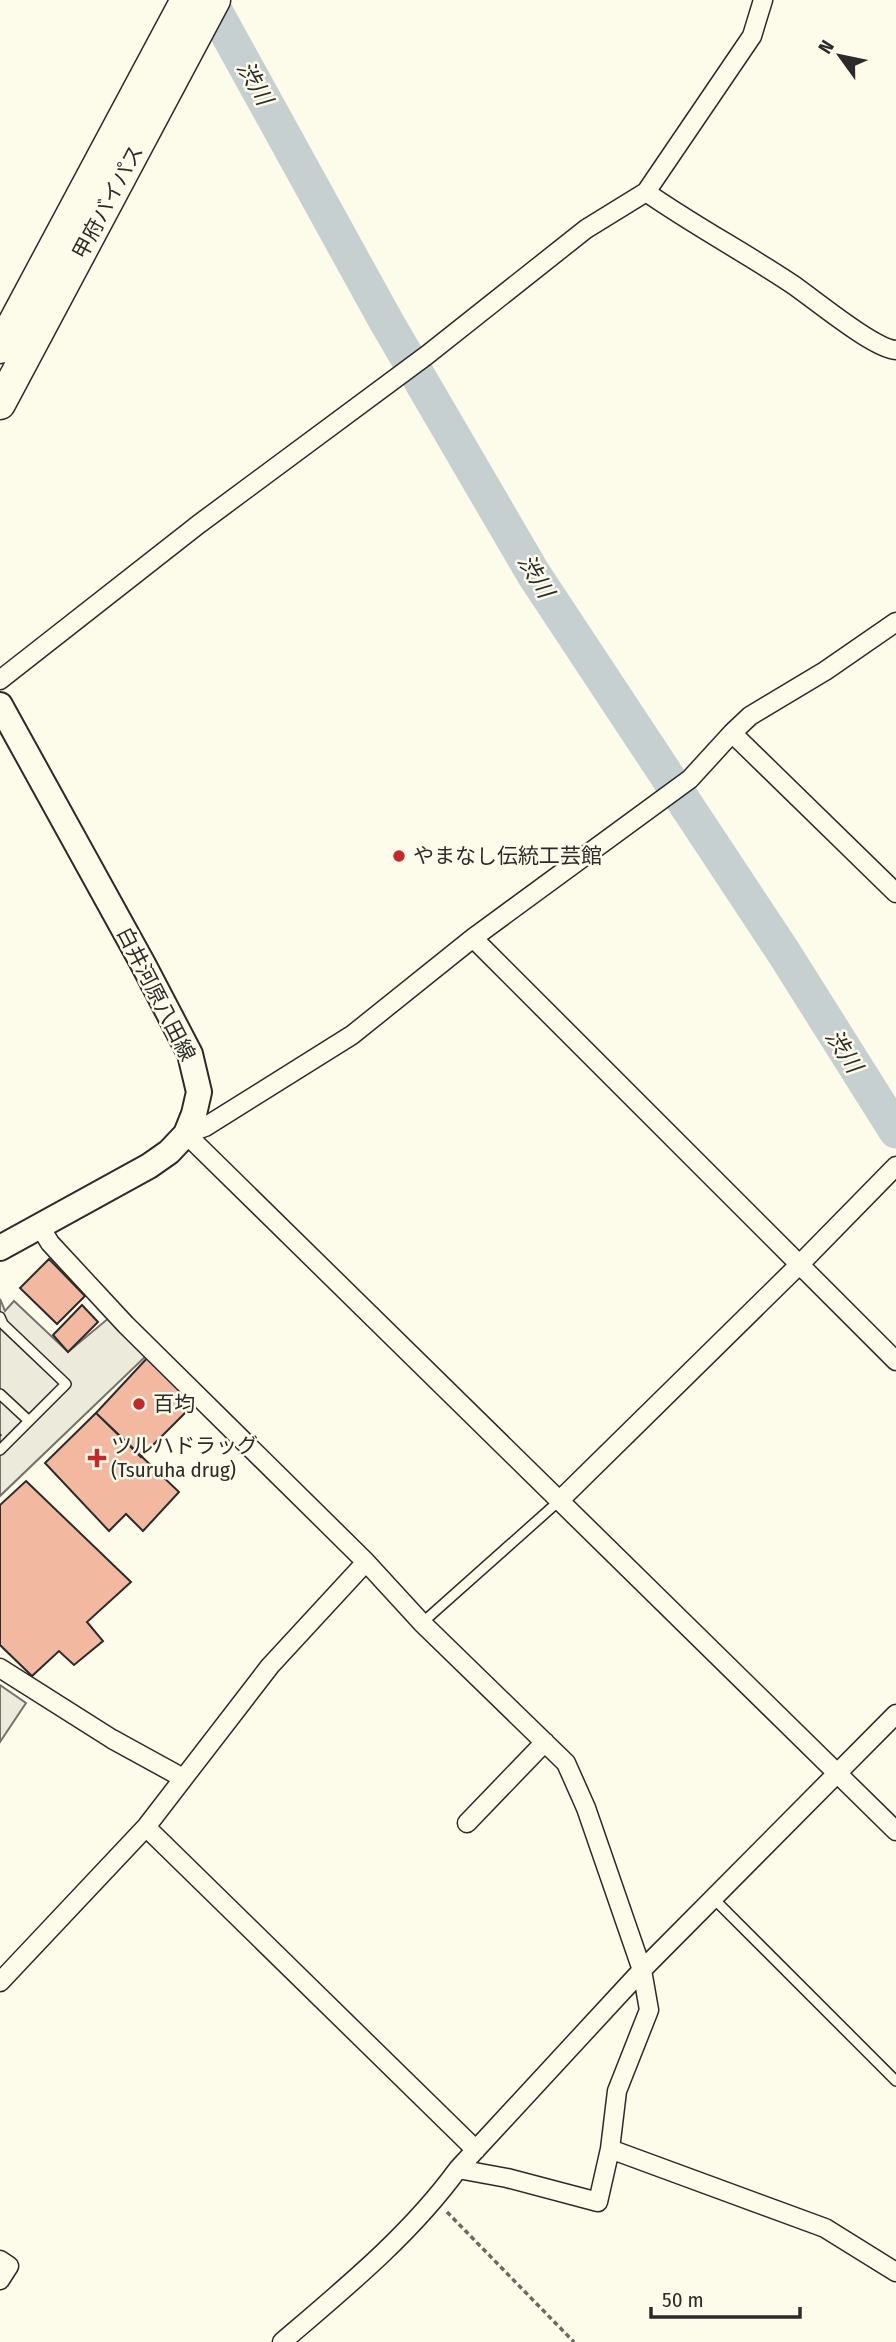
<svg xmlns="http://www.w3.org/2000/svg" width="896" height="2342" font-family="'Fira Sans Condensed','Noto Sans JP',sans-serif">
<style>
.parking{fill:#eceadb;stroke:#74746e;stroke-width:2}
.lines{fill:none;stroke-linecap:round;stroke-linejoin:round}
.river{stroke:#c7d0d0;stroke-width:35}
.building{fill:#f2b8a0;stroke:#2b2b2b;stroke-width:2}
.service-casing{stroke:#2b2b2b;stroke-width:12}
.minor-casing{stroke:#2b2b2b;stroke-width:21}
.secondary-casing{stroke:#2b2b2b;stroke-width:28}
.trunk-casing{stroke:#2b2b2b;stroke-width:33}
.path{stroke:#6a6964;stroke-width:3.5;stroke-dasharray:5 3.5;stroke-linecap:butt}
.service{stroke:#fdfbea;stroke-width:9}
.minor{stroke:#fdfbea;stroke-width:18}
.secondary{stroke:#fdfbea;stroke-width:24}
.trunk{stroke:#fdfbea;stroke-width:30}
.fence{stroke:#2b2b2b;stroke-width:2;stroke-dasharray:9 3.5;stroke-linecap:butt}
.poi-dot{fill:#c62828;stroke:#fdfbea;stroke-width:2.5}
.labels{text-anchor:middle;stroke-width:5;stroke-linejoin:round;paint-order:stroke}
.street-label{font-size:21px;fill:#2b2b2b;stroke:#fdfbea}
.poi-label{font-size:21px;fill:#2b2b2b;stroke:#fdfbea;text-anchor:start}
.water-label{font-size:23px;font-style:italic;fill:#2b2b2b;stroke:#fdfbea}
</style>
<rect width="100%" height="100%" fill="#fdfbea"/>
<path class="parking" d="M0 1299 5 1311 14 1301 68 1352 110 1317 147 1355 0 1496Z
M0 1685 26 1703 0 1742Z"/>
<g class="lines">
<path class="river" d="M209 0 386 321 533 573 784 953 896 1131"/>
</g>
<path class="building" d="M49 1259 85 1296 57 1324 20 1288Z
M82 1305 98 1322 68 1352 53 1335Z
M150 1355 197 1401 141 1457 96 1413Z
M96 1413 179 1492 143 1531 126 1514 109 1531 45 1463Z
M26 1481 131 1582 87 1622 103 1641 74 1665 59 1651 32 1676 0 1645V1505Z"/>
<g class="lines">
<g class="service-casing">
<path id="service" d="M0 1317 3 1324 66 1384 0 1450
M0 1394 29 1421
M422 1623 559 1501
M713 1898 896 2081"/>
</g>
<g class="minor-casing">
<path id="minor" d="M646 192C693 225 744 252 792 284 814 299 874 349 896 350
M896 622 825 671 750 716 732 733 690 779 473 938 352 1035 205 1127 186 1134 896 1831
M0 680 199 524 427 355 586 229 646 192 752 36 763 0
M732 733 896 893
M473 938 896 1361
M39 1225 50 1243 126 1325 366 1562 422 1623 566 1763 586 1808 642 1970 649 2010 617 2091 610 2149 598 2202 507 2178 458 2169
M559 1501 800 1264 896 1166
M0 1668 112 1739 183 1778
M467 1823 545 1742
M146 1827 476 2150
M0 1982 146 1827 270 1666 366 1562
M610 2149 825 2228 896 2272
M0 2260 9 2266 0 2280
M282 2342C344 2289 410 2235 458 2169L642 1970 896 1714"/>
</g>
<g class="secondary-casing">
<path id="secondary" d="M0 705 143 964 190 1054 199 1092 194 1114 186 1134 169 1152 149 1166 0 1248"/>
</g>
<g class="trunk-casing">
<path id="trunk" d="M0 348 186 0
M0 404 215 0"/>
</g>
<path class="path" d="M447 2212 574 2342"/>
<use href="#service" class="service"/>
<use href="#minor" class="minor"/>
<use href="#secondary" class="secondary"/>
<use href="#trunk" class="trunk"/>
<path class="fence" d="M0 1434 1 1436"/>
</g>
<g class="poi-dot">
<circle cx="399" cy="856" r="7"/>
<circle cx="139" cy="1404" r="7"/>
<path d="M93.5 1447.5h7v7h7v7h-7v7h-7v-7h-7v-7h7z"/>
</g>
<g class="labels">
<g class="street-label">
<text transform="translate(108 202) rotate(-62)" y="7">甲府バイパス</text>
<text transform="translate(156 994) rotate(63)" y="7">白井河原八田線</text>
</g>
<g class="poi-label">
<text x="413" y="863">やまなし伝統工芸館</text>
<text x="153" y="1411">百均</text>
<text x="111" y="1453">ツルハドラッグ<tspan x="111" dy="24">(Tsuruha drug)</tspan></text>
</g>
<g class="water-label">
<text transform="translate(255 83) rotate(60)" y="8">渋川</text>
<text transform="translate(536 576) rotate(59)" y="8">渋川</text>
<text transform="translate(844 1051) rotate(57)" y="8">渋川</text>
</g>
</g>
<g transform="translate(840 56) rotate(303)" stroke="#fdfbea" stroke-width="5" paint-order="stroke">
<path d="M0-5L12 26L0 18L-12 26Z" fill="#2b2b2b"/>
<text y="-10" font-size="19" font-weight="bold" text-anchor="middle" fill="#2b2b2b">N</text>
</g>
<path d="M651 2307v10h149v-10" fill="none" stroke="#2b2b2b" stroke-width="3.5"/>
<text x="662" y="2307" font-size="21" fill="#2b2b2b" stroke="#fdfbea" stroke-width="5" paint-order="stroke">50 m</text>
</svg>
